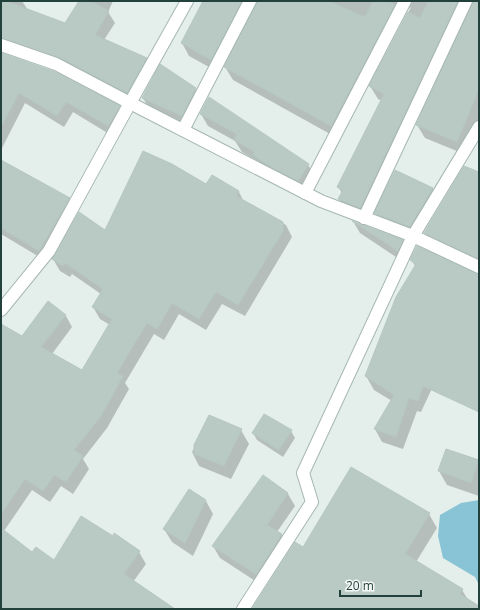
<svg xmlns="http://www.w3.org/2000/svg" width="480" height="610" font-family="'Open Sans',sans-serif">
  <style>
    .water { fill: #89c4d6 }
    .shadow { fill: #0003 }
    .building { fill: #b9c9c4; stroke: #b6c8c2 }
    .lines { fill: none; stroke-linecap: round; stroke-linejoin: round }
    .minor-casing { stroke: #a6b7b2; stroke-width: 14 }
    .minor { stroke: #fff; stroke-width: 12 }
  </style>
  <rect width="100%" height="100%" fill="#e4eeea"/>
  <polygon class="water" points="479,500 479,585 475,577 443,558 438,536 440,515 461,503"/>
  <g class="shadow">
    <polygon points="1,1 22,1 28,10 66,25 80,1 113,1 108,12 115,23 104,40 146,58 152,69 133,103 66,68 3,50 1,52"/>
    <polygon points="205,1 479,1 479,119 464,154 425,138 417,125 473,6 467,10 368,220 346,212 339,199 342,193 338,187 382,101 378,99 370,86 411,7 405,11 339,139 233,80 225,67 257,6 250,11 218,72 189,56 182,43"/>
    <polygon points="1,54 119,107 125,118 114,137 73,112 64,127 25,103 1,150"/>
    <polygon points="195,89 203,101 189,128 150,110 143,98"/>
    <polygon points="201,114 308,165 315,176 305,192 261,166 258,161 242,152 235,141 208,126"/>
    <polygon points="1,161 69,199 75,210 46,261 1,234"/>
    <polygon points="395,171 433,189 440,202 418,240 383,227 376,213"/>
    <polygon points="479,173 479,256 475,266 433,246 425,233"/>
    <polygon points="212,176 239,192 244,202 286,225 292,237 245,316 222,304 206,330 179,314 164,340 154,334 125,383 129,389 107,428 83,459 89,469 73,494 61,486 50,502 32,490 4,531 32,554 54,561 139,552 146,564 133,582 163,609 1,609 1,326 22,338 48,303 66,316 72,327 52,354 82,372 110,325 100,319 93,307 101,294 72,274 70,277 60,271 53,259 106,232 207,185"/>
    <polygon points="354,223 402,241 409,253 405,263 360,233"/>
    <polygon points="411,260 479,275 479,383 442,367 421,412 417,411 403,449 382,442 375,429 392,401 374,390 366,376 416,267"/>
    <polygon points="210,416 241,430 249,444 231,479 199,466 192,452"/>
    <polygon points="291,431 295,438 283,457 257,440 253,433"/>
    <polygon points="478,461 479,496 447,485 439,471"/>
    <polygon points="263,477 288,494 295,506 277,532 282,535 288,547 263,586 220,558 213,546"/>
    <polygon points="206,501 213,514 193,556 172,542 164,529"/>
    <polygon points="429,514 437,528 416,562 462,590 469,601 478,609 253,609 303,549"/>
  </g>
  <g class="building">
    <polygon points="1,1 6,1 65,23 79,1 91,1 109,11 95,35 147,58 127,93 59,57 1,38"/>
    <polygon points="203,1 242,1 211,60 181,43"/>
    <polygon points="257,1 329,1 365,17 373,1 388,1 395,5 331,126 224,67"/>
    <polygon points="428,1 458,1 360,208 338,199 343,190 337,187 384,94 369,86 408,12 420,18"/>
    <polygon points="473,1 479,1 479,89 457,142 416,125"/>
    <polygon points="1,53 53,71 120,106 108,126 66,102 57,116 19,93 1,127"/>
    <polygon points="160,64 196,88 182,116 142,98"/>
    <polygon points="209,97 309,164 298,181 273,168 253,155 255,152 234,140 239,130 237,134 200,114"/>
    <polygon points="143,151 172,164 206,184 212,175 239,191 236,196 283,222 283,231 238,305 216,292 199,319 172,303 157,329 147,323 117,373 123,376 101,416 74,450 83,456 66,482 54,475 43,491 25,479 1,514 1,324 22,336 48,301 66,315 41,347 82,370 112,319 92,307 103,289 65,263 63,266 52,259 79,212 105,230"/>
    <polygon points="1,160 70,198 39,251 1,228"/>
    <polygon points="464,166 479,172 479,259 424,233"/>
    <polygon points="395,170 433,188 410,227 374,213"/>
    <polygon points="352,221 403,240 398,251"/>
    <polygon points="417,246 479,274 479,412 423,386 418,401 409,398 396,437 374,429 394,395 365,376 396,297 416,264 410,260"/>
    <polygon points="264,414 292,430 279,450 252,433"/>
    <polygon points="209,415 242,429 224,466 194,454 194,445"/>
    <polygon points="446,449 479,460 471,483 438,471"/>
    <polygon points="351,467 430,513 405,554 463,589 460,594 479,606 479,609 252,609 295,542 303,547"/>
    <polygon points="263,475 288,493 267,525 282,534 256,574 212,546"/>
    <polygon points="189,489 206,500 185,543 163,529"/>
    <polygon points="81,516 113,536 114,533 140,551 124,574 175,609 1,609 1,528 32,552 36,547 54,560"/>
  </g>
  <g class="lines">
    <g class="minor-casing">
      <g id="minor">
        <polyline points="1,45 56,64 130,103 187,1"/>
        <polyline points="183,130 250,1"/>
        <polyline points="305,193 405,1"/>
        <polyline points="364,218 466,1"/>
        <polyline points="1,310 49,251 130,103 321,201 413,236 479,267"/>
        <polyline points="243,609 312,502 303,473 413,236 479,127"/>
      </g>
    </g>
    <use href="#minor" class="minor"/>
  </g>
  <rect width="480" height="610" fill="none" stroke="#22413b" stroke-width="4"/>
  <path d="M340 590v6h81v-6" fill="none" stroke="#22413b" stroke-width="2"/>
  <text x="346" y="590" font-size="12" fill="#22413b" stroke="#f5faf8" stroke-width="3" paint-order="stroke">20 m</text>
</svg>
